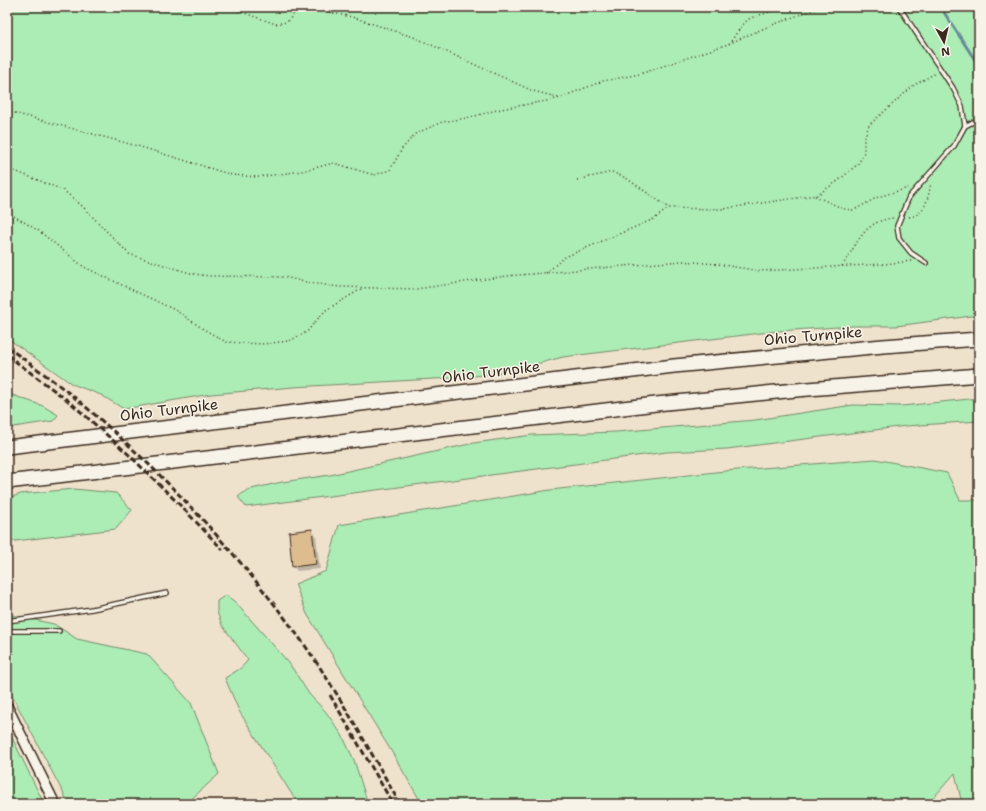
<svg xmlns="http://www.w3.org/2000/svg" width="986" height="811" font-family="'Shantell Sans',sans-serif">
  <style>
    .green { fill: #acecb5; stroke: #748b6a }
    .shadow { fill: #0003 }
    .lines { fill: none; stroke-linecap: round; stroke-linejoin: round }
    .stream { stroke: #688a97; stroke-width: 3 }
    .building { fill: #ddbc8f; stroke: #3b2a1e }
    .service-casing { stroke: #3b2a1e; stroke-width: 6 }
    .tertiary-casing { stroke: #3b2a1e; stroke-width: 12 }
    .motorway-casing { stroke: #3b2a1e; stroke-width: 16 }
    .path { stroke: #3b2a1e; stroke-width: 1.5; stroke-dasharray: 1 3; stroke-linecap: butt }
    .service { stroke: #f7f3e8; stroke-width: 3.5 }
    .tertiary { stroke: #f7f3e8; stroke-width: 9 }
    .motorway { stroke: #f7f3e8; stroke-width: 13 }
    .rail { stroke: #3b2a1e; stroke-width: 3; stroke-dasharray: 6 3; stroke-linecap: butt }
    .labels { text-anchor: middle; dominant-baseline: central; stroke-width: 3; stroke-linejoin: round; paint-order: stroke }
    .street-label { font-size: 15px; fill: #3b2a1e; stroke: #f7f3e8 }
  </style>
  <rect width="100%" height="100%" fill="#efe2cd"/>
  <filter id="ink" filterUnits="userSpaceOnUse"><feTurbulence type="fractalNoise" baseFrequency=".025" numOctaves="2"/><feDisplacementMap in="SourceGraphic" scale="8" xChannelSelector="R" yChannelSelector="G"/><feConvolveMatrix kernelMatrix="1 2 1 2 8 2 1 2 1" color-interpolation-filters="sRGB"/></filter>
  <g filter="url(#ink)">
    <g class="green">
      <polygon points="7,7 979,7 979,315 896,326 853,326 778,331 563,357 514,370 468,377 294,387 211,394 124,409 101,395 72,384 7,338"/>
      <polygon points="7,393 43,406 58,415 53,421 7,428"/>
      <polygon points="979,398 979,421 906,426 727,449 667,452 246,507 238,497 247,490 282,482 330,475 474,443 532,435 616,432 685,426 755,420 853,405 902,406"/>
      <polygon points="875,459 947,473 960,500 979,500 979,804 962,804 955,773 928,804 422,804 393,754 307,614 295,584 326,571 339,525 550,490 725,471"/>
      <polygon points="74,489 116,493 132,510 116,529 7,542 7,499 20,494"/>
      <polygon points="226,595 235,602 289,663 309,694 326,712 342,735 354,760 368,804 298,804 239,711 225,678 241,668 248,660 222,625 217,612 217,601"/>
      <polygon points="7,614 54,624 77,639 147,654 191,703 219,774 186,804 69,804 7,686"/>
      <polygon points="7,727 44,804 7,804"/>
    </g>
    <polygon class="shadow" points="311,530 316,535 320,569 297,571 293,566"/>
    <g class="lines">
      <polyline class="stream" points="942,7 945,14 979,66"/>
    </g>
    <polygon class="building" points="312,529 316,564 292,567 289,532"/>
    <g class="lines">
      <g class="service-casing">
        <g id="service">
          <polyline points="899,7 953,88 962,106 965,126 954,146 909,197 897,226 899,238 911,253 926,263"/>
          <polyline points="965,126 979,119"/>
          <polyline points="7,621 92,609 167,593"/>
          <polyline points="7,631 59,631"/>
        </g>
      </g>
      <g class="tertiary-casing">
        <polyline id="tertiary" points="7,706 55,804"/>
      </g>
      <g class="motorway-casing">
        <g id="motorway">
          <polyline points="7,447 674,366 883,346 979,339"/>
          <polyline points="7,482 656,404 796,390 979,375"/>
        </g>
      </g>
      <g class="path">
        <polyline points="227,7 276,24 287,22 294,14 303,7 352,17 416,38 533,91 560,98"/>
        <polyline points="908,9 929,7"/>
        <path d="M 729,44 C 735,36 741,25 749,19 C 758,14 770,14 779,7"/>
        <polyline points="7,111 141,147 232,175 258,177 302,171 334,163 374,175 390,170 402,149 415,134 442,122 467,118 501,109 557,99 603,81 640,74 728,44 767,27 820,7"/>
        <polyline points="7,168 63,190 81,205 129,254 193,274 210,276 284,277 310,283 340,287 416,289 507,276 682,261 717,264 760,271 884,264 912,261"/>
        <polyline points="577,180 612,172 626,178 669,208 721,209 817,195 838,181 859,163 864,152 864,140 869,125 914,85 936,73"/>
        <polyline points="815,196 844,209 854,210 878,197 908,188"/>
        <polyline points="7,212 39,231 84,267 175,310 205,330 226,342 262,344 289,341 307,332 314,323 326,310 363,288"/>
        <path d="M 909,217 C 926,215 928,197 931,183"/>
        <path d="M 842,266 C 857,245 863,221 893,218"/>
        <polyline points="546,273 565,257 654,219 669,208"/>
      </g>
      <use href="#service" class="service"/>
      <use href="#tertiary" class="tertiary"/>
      <use href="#motorway" class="motorway"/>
      <g class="rail">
        <path d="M 7,347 C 32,365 57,383 80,402 C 165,474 241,556 306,647 C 341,697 370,751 400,804"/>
        <polyline points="7,355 71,403 126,452 178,503 223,550"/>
        <polyline points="330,695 393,804"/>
      </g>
    </g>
  </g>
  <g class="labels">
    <g class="street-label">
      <text transform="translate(813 336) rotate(-5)">Ohio Turnpike</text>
      <text transform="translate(491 372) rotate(-7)">Ohio Turnpike</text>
      <text transform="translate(169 410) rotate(-7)">Ohio Turnpike</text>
    </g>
  </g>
  <rect width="986" height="811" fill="none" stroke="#f7f3e8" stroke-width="24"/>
  <rect x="12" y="12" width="962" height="787" fill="none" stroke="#3b2a1e" stroke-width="1.5" filter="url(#ink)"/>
  <g transform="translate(944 42) rotate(172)" stroke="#f7f3e8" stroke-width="3" paint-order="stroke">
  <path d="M0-3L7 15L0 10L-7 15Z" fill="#3b2a1e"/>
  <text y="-6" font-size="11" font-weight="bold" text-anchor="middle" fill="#3b2a1e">N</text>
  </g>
</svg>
